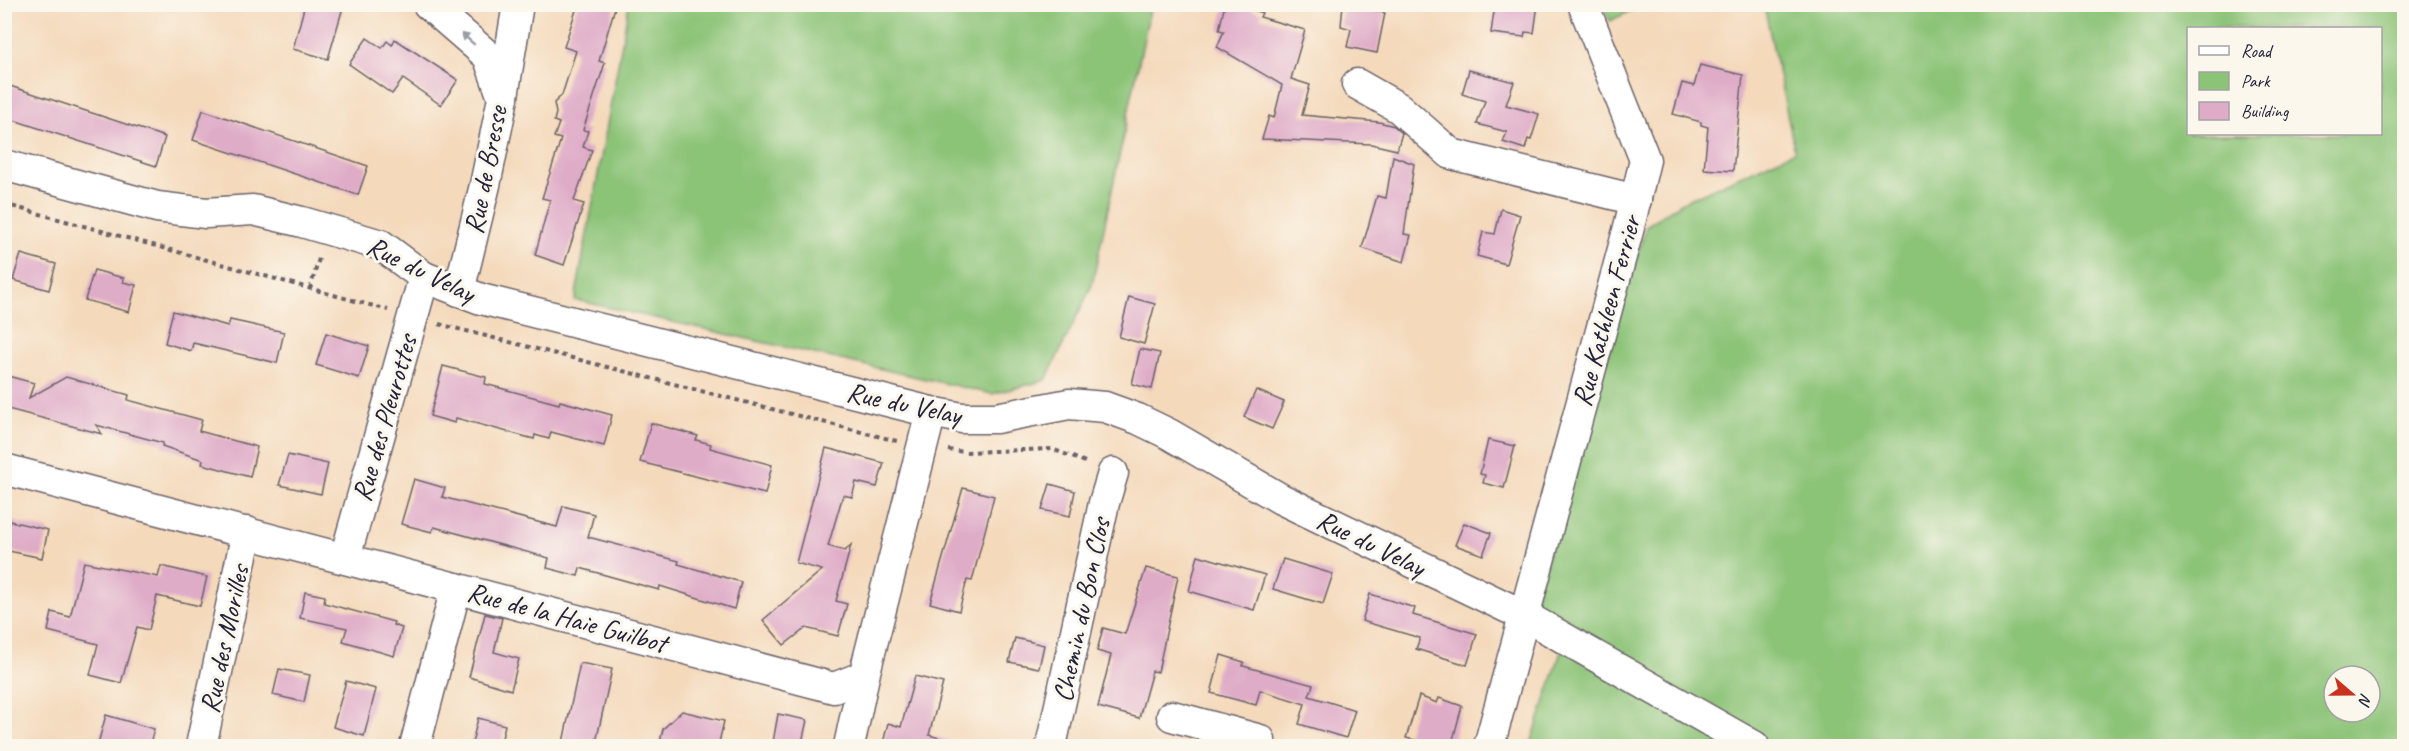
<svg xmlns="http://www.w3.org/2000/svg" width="2409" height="751" font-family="Caveat,sans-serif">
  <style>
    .green { fill: #8bc377; stroke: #567259; stroke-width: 1.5; fill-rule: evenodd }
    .building { fill: #dfacc8 }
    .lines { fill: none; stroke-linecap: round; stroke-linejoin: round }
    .minor-casing { stroke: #6c6268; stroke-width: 33 }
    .path { stroke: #6c6268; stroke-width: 4; stroke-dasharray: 4.5 4.5; stroke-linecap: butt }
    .minor { stroke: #fff; stroke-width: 30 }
    .oneway { fill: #9c9ca7 }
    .labels { text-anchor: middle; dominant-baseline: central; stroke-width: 6; stroke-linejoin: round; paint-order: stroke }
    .street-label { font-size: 28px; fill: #22223b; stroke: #fbf7ec }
  </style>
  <rect width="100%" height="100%" fill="#fbf7ec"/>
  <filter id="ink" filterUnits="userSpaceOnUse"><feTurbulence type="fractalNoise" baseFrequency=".0167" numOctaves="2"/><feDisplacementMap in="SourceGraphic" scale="12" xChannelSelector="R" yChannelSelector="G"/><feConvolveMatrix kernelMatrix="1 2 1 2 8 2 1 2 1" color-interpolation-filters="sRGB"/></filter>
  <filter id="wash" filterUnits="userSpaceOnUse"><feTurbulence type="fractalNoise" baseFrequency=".008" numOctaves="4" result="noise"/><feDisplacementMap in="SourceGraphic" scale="24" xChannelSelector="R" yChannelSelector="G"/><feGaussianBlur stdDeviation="1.35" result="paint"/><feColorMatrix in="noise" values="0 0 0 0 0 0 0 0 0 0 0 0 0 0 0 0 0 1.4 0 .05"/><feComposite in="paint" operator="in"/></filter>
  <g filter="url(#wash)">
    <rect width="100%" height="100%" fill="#f4d9bb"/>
    <g class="green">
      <polygon points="629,4 1151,5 1092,285 1046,380 992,394 575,300"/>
      <polygon points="1603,5 1643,5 1610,21"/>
      <path d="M 1764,5 L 2404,5 L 2404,746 L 1530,746 L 1571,621 L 1534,602 L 1646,226 L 1681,203 L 1795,151 ZM 2188,28 L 2380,28 L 2380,134 L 2188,134 ZM 2334,676 L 2370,676 L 2370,712 L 2334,712 Z"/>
    </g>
    <g id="blocks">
      <g class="building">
        <polygon points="305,4 344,4 328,59 293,49"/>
        <polygon points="578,4 616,4 599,61 605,63 583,130 588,131 583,147 592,150 574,201 584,204 564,265 535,255 550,200 542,198 561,139 554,137 559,123 554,121 556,113 554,103 562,95 576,51 564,47"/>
        <polygon points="1225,4 1235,4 1262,13 1260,17 1305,30 1291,79 1310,85 1302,115 1379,122 1394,126 1402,133 1397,150 1371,144 1262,139 1269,116 1274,118 1282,85 1217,47 1224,31 1219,30"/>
        <polygon points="1343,4 1379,4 1376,11 1385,13 1377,53 1347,47 1351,29 1341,26"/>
        <polygon points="1495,4 1538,4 1534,33 1525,32 1524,37 1491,33"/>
        <polygon points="367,38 382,48 387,41 392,45 395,39 458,80 441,105 403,79 392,94 349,64"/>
        <polygon points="1700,65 1743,75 1733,171 1704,169 1708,127 1701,125 1701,122 1673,114 1682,83 1694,86"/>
        <polygon points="1469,70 1514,82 1506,105 1539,114 1531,140 1528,139 1525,149 1503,142 1507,132 1477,124 1485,101 1462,94"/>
        <polygon points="4,84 165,137 156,166 4,117"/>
        <polygon points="203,110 368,166 358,195 193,140"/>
        <polygon points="1393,156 1414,164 1404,234 1411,235 1404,262 1362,248 1377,196 1386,198"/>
        <polygon points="1501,209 1520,215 1506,264 1477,256 1483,232 1495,234"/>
        <polygon points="21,254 56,264 49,290 13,280"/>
        <polygon points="94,270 124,278 123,282 136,285 129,312 85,300"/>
        <polygon points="1129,297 1155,304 1144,344 1119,337"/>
        <polygon points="173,311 228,326 230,320 284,332 277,363 193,343 191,351 165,343"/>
        <polygon points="326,333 369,346 359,378 316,365"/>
        <polygon points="1140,349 1160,353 1152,389 1132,384"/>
        <polygon points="443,366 486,377 485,384 559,404 560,401 612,415 604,446 551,432 549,439 535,435 534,439 456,418 455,423 430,416"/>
        <polygon points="4,375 34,383 29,398 66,377 129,395 128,400 202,420 199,431 257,447 250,477 202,464 203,460 162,446 163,443 96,425 102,434 4,408"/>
        <polygon points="1256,390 1284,402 1272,429 1244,417"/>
        <polygon points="651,423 698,436 696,440 711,444 710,448 772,465 765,494 640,462"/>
        <polygon points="1488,440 1515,446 1504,488 1483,483 1485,475 1480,474"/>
        <polygon points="826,448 884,463 877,487 856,482 852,497 843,495 828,546 845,551 851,545 836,601 847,604 838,636 806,628 784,645 763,620 822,570 796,563"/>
        <polygon points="288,455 328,464 321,494 279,485"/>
        <polygon points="414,479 445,488 442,497 557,527 563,506 594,514 588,537 679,561 678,564 741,582 734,609 660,586 659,590 580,568 578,576 547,568 549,558 434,527 432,532 401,524"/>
        <polygon points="1050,484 1075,491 1070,516 1042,510"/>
        <polygon points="963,488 994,496 972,581 967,580 959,611 930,603"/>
        <polygon points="10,521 48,530 42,558 4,550"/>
        <polygon points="1464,523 1491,533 1483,555 1455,545"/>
        <polygon points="1198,555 1265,575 1254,610 1189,591"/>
        <polygon points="1283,559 1333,574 1323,604 1273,589"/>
        <polygon points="84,562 158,577 161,566 207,577 200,606 157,596 149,630 137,627 121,683 90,675 98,644 48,631 52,612 70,617"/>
        <polygon points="1146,568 1178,576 1158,672 1152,671 1139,718 1098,707 1111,655 1097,651 1103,628 1125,634"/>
        <polygon points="305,592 325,596 324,603 394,622 393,625 402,628 394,656 343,641 347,628 300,618"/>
        <polygon points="1370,594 1415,608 1413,615 1477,634 1467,665 1416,649 1420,638 1362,621"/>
        <polygon points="485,614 502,618 494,652 519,659 511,690 469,677"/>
        <polygon points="1015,638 1044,645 1039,668 1009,662"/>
        <polygon points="1221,655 1244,662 1243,666 1313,685 1309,696 1355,710 1346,738 1299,724 1305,704 1260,690 1256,705 1211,693"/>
        <polygon points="580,663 612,669 595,747 562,747"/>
        <polygon points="279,669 310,675 304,702 273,695"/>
        <polygon points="915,676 943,683 929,735 950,741 949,747 882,747 888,723 901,727"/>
        <polygon points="346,681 376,689 364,736 333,727"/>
        <polygon points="1419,696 1437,703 1439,698 1462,706 1451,747 1413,747 1415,740 1406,738"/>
        <polygon points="682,711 724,721 718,747 659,747 663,729"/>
        <polygon points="778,714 807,720 801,747 776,747 777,742 773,742"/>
        <polygon points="106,715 154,729 149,747 97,747"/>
        <polygon points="478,718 505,725 500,747 471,747"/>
      </g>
    </g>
  </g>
  <g filter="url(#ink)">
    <use href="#blocks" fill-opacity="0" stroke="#6c6268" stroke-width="1.5"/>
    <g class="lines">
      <g class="minor-casing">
        <g id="minor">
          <polyline points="428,4 488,56 503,98 485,185 459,291"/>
          <polyline points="1357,84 1399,108 1451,154 1636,200"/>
          <polyline points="503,96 518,4"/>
          <polyline points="4,165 157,207 206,213 253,210 302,222 381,245 424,277 481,299 931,412 962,418 996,418 1069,404 1105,407 1138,419 1169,434 1281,499 1525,616 1754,746"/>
          <polyline points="4,469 834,688 864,676 931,412"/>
          <polyline points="345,558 424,277"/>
          <polyline points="1172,716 1260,740 1258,746"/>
          <polyline points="201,746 247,532"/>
          <polyline points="415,746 456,588"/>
          <polyline points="849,746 864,676"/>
          <polyline points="1051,746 1104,503 1113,473"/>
          <polyline points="1489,746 1629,227 1645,160 1583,4"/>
        </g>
      </g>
      <g class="path">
        <polyline points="4,204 388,310"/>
        <polyline points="310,289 320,255"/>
        <polyline points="439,324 897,441"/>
        <polyline points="948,450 966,452 1052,449 1088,463"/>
      </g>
      <use href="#minor" class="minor"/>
    </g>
    <defs><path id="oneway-solid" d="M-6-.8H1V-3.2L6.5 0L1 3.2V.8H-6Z" transform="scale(1.5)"/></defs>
    <use class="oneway" href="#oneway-solid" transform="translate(468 39) rotate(-139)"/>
  </g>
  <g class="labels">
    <g class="street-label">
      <text transform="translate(485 170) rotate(-79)">Rue de Bresse</text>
      <text transform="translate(421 269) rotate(26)">Rue du Velay</text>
      <text transform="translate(1606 311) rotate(-75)">Rue Kathleen Ferrier</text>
      <text transform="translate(904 403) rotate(12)">Rue du Velay</text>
      <text transform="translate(384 418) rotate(-74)">Rue des Pleurottes</text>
      <text transform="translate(1371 543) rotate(26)">Rue du Velay</text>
      <text transform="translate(1081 610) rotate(-78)">Chemin du Bon Clos</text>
      <text transform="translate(567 617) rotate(15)">Rue de la Haie Guilbot</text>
      <text transform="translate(224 639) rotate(-78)">Rue des Morilles</text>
    </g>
  </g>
  <rect width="2409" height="751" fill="none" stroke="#fbf7ec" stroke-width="24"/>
  <rect x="2187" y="27" width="195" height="108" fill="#fbf7ec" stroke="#a4a2a5" stroke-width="1.5"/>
  <rect x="2199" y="46" width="30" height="9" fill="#ffffff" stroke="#a4a2a5" stroke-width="1.5"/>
  <text x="2241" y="57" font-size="18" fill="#22223b">Road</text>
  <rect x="2199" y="72" width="30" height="18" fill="#8bc377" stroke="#a4a2a5" stroke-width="1.5"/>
  <text x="2241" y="87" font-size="18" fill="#22223b">Park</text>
  <rect x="2199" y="102" width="30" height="18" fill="#dfacc8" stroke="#a4a2a5" stroke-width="1.5"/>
  <text x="2241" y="117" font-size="18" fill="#22223b">Building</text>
  <g transform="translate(2352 694) rotate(110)"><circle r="28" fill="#fbf7ec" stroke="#a4a2a5" stroke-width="1.5"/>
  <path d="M0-4.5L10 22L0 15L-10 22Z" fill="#c8321e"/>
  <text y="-9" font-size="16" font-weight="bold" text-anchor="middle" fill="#22223b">N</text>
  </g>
</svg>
